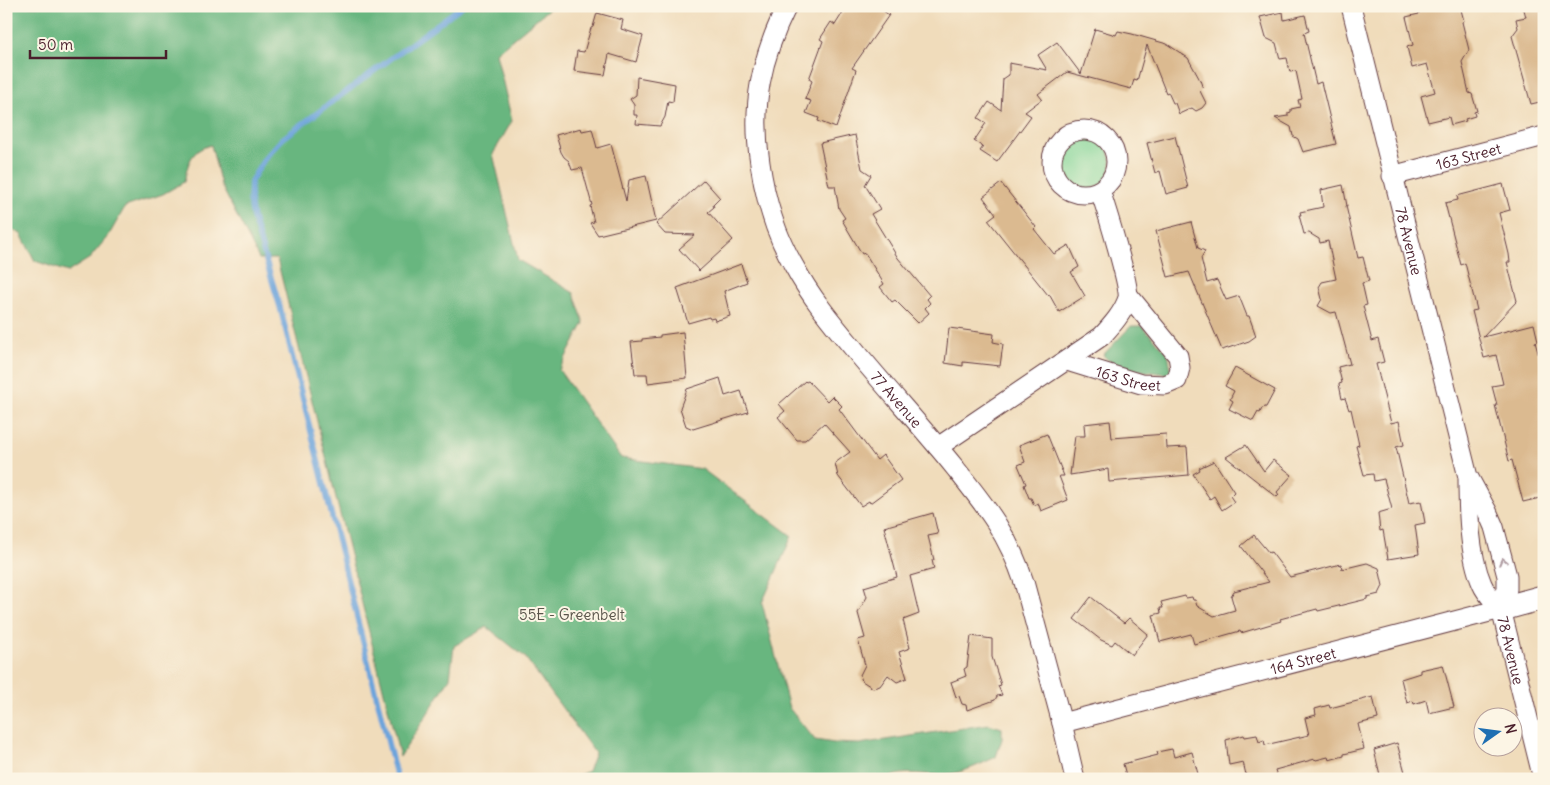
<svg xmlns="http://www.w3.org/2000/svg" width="1550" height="785" font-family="Delius,sans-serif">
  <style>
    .green { fill: #81d496; stroke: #667a60 }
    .forest { fill: #68b67f; stroke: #596a55 }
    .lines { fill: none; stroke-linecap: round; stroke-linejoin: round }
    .stream { stroke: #6da4db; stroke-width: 5.5 }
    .building { fill: #dbba90 }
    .minor-casing { stroke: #633b41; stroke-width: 21 }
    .tertiary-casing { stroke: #633b41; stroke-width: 26 }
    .minor { stroke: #fff; stroke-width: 19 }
    .tertiary { stroke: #fff; stroke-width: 24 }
    .oneway { stroke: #ae9aa0 }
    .labels { text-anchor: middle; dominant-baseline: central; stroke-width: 4; stroke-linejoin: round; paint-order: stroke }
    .street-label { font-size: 15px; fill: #4a1f2b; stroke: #fcf5e5 }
    .park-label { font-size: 15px; fill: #5a554b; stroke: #fcf5e5 }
  </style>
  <rect width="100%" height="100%" fill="#fcf5e5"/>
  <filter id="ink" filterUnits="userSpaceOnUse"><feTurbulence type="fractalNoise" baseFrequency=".02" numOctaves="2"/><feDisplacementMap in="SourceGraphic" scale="10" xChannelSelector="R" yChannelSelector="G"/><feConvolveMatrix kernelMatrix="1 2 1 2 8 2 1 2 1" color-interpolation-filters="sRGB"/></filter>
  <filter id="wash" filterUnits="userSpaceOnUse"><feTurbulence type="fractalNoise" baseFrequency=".0096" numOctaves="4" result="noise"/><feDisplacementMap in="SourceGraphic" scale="20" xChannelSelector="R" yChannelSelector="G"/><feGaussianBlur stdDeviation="1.12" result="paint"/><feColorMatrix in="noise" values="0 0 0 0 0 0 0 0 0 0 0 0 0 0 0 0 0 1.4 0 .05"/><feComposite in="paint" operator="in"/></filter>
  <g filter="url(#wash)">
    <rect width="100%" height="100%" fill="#f0dcbb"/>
    <circle class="green" cx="1084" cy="163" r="27"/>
    <g class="forest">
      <path d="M 6,6 L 552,6 L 496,53 L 512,121 L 493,154 L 518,260 L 574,293 L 584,323 L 559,370 L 621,458 L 702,469 L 792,536 L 762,603 L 789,708 L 815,740 L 834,743 L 859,744 L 989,724 L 1002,728 L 1002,739 L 996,757 C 981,764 965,772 948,774 C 927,777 906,768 886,779 L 571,779 L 588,771 L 595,753 L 525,657 L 487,627 L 454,646 L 450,678 L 400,757 L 277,259 L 259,259 L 221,185 L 211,145 C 190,150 188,164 184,182 L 163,194 L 125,207 L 109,235 L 90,258 L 68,272 L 35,261 L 21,234 L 13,230 L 6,232 Z"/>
      <path d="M 1131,326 L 1142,326 L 1168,353 L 1171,369 L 1168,374 C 1151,372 1113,369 1103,355 Z"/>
    </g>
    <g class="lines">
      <polyline class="stream" points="397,779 280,307 253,218 250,200 251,181 265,158 282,139 462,6"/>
    </g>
    <g id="blocks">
      <g class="building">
        <polygon points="847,6 876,6 889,15 852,68 856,70 836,128 818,121 819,118 806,113 811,101 805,99 812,81 809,79 823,41 820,39 831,22 835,25"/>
        <polygon points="1417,6 1460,6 1464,21 1462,22 1469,50 1462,62 1469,93 1472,94 1477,111 1474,112 1475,116 1465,119 1466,121 1451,125 1449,117 1428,122 1421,96 1435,92 1427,64 1412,68 1407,47 1413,45 1406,17 1419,14"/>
        <polygon points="1523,6 1544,6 1544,101 1531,104 1512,36 1518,28 1516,19 1526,17"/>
        <polygon points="1283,12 1284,20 1305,15 1309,31 1304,33 1316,84 1321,82 1336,144 1303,152 1298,139 1293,136 1291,127 1275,118 1288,116 1288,113 1291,112 1291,109 1300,107 1298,100 1302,99 1296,71 1290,72 1287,58 1280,59 1276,43 1266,38 1260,17"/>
        <polygon points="597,13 623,20 621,29 643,36 636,62 609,54 605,75 574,71 577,51 584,52 591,28 593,27"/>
        <polygon points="1095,29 1116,35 1118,31 1132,34 1167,44 1188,58 1200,80 1203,89 1200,91 1206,103 1202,108 1196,111 1192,108 1179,114 1175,103 1173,103 1168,92 1166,93 1147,45 1137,81 1134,80 1131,89 1067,72 1038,94 1042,99 1025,112 1031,116 997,162 980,151 983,147 974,141 986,123 978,118 989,102 1001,110 1003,79 1009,75 1009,63 1047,70 1038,55 1057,42 1081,74"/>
        <polygon points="637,77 675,84 673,102 668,101 665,117 660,126 636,124 637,115 634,115 634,105 630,99 636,95"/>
        <polygon points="581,128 582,131 592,129 597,148 611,144 626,201 629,180 646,176 656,221 598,235 590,223 594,222 590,206 592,205 582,168 572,170 569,161 564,157 561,152 556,135"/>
        <polygon points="855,135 862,169 871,175 865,185 880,209 871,214 898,258 930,296 927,299 930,303 925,308 929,313 918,323 895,300 892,302 880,287 884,284 865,253 862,254 842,220 845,218 839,209 835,186 829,186 820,143"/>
        <polygon points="1175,136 1188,188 1166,194 1160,171 1155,173 1147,143"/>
        <polygon points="704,180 720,198 713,205 714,207 708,212 733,240 699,271 679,249 695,235 665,234 656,224"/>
        <polygon points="1001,183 1036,227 1034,229 1054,254 1069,245 1079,267 1071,272 1085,296 1059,312 1049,294 1048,295 988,220 996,214 983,197"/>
        <polygon points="1503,184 1510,210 1499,213 1509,254 1510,262 1507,262 1517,301 1483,337 1534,324 1538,341 1535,342 1544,374 1544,412 1540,416 1544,429 1544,497 1523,502 1512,460 1509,461 1495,405 1497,405 1492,386 1503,384 1496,355 1484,358 1472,311 1477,310 1465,263 1461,265 1445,203 1458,200 1457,196"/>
        <polygon points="1343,185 1347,206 1346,206 1358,258 1363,257 1369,281 1362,283 1367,305 1363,306 1372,341 1378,339 1384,362 1376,364 1391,423 1399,421 1404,445 1396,447 1409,503 1421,501 1425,523 1415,525 1419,554 1388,559 1383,530 1380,531 1378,513 1392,509 1384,479 1374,481 1373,474 1364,475 1356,446 1359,445 1351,409 1349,410 1345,398 1342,399 1339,384 1342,383 1338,367 1350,364 1336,312 1331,313 1318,306 1322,299 1319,287 1322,282 1336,279 1328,241 1320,243 1319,239 1309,233 1304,234 1299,215 1301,215 1300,212 1323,207 1321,190"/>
        <polygon points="1191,222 1198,248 1205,251 1201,258 1207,283 1217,280 1226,300 1239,296 1247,316 1249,316 1256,336 1249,341 1222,350 1189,272 1168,277 1156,231"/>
        <polygon points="741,264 747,282 724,291 730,316 715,321 714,318 710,319 709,317 688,323 677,288"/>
        <polygon points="949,328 994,334 993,342 1003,344 1000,366 963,362 963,366 945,363"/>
        <polygon points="683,332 687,378 648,383 647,374 635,374 631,342 642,341 642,339 660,337 660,335"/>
        <polygon points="1235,368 1275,390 1266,407 1262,408 1260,413 1258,412 1253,421 1229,409 1233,401 1230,399 1234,391 1225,386"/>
        <polygon points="720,378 725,396 741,391 748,412 693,429 686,426 680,408 687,389"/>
        <polygon points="805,381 806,382 808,381 827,401 832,396 842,406 839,409 877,460 883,455 901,480 870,503 869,501 861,506 838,476 835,463 850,452 824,423 805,440 797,440 778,417 785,411 779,404"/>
        <polygon points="1110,421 1112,438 1166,434 1167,448 1187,447 1189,475 1109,482 1108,469 1070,475 1075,436 1085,436 1084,424"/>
        <polygon points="1047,434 1064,476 1059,476 1068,500 1041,511 1038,503 1034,505 1031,498 1029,498 1024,485 1026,484 1018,465 1025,462 1019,445"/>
        <polygon points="1246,445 1264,471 1273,460 1292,475 1277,492 1279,495 1277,497 1226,457"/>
        <polygon points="1214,461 1234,492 1230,496 1234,502 1222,510 1214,496 1210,499 1193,474 1200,470 1199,468"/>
        <polygon points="933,513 938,534 928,536 934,560 932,560 934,569 910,576 919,614 903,620 910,648 899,652 907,678 897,682 888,675 880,686 873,688 862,681 860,675 865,665 858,640 865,638 858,613 867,597 864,587 897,577 884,527"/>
        <polygon points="1254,535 1269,553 1271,552 1290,577 1341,564 1342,569 1367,563 1379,568 1383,586 1379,594 1367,597 1367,599 1318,611 1317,609 1280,619 1281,621 1241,633 1240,631 1194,644 1191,634 1160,642 1153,615 1161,613 1160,608 1163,608 1161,602 1185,596 1186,598 1192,597 1193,600 1195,600 1197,606 1214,616 1235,610 1231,596 1234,591 1269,582 1241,546"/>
        <polygon points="1091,597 1124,623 1129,618 1148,634 1132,655 1115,641 1112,645 1101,640 1074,619"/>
        <polygon points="971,636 992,639 992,657 1001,685 998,686 1002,695 997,696 995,700 967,710 966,705 962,704 959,696 956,697 951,682 966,676 964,669 967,667"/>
        <polygon points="1443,665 1454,707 1429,713 1426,700 1414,704 1413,701 1407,703 1401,679 1420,673 1420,670"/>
        <polygon points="1373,697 1378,719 1358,724 1364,749 1344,754 1344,756 1329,760 1328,757 1316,760 1315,759 1275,770 1278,779 1247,779 1243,762 1229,765 1226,740 1244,735 1245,737 1257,735 1259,742 1264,740 1265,745 1309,735 1305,718 1316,715 1315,709 1329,705 1330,708"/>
        <polygon points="1397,743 1406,776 1394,779 1381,779 1374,750"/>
        <polygon points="1172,749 1174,757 1192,752 1198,774 1179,779 1127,779 1123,764 1158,755 1157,752"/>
      </g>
    </g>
  </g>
  <g filter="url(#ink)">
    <use href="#blocks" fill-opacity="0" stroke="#633b41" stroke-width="1"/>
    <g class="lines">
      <g class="minor-casing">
        <g id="minor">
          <path id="s1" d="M 787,6 C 761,58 751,105 760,163 C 765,199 776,235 794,266 C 810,296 832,323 854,349 C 887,389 923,428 956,469 C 987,508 1008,534 1024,582 L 1062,723 L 1075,779"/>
          <path id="s2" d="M 1351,6 L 1468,477 C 1468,509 1469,554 1482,584 C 1486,594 1494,601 1501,609 L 1543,779"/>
          <circle cx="1084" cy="162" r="32"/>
          <path id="s3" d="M 1392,176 L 1544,136"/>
          <path id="s4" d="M 1067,361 L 1141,384 L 1165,385 L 1177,380 L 1180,368 L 1178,356 L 1129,296"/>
          <path d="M 938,447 L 1102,336 C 1112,325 1123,313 1128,298 C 1131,289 1105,205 1100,191"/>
          <polyline points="1469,478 1487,511 1494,527 1507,576 1507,589 1501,609"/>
          <path id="s5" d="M 1062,723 L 1501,609"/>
        </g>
      </g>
      <g class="tertiary-casing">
        <polyline id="tertiary" points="1501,609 1544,597"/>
      </g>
      <use href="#minor" class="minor"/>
      <use href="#tertiary" class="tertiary"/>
    </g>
    <defs><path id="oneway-chevron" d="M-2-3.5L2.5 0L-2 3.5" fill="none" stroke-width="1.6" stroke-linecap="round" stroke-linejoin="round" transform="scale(1.25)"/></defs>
    <use class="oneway" href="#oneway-chevron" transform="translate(1503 561) rotate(-104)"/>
  </g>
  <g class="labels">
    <g class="street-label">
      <text stroke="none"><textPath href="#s3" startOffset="79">163 Street</textPath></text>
      <text stroke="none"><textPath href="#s2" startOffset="242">78 Avenue</textPath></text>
      <text stroke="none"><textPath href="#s4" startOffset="64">163 Street</textPath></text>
      <text stroke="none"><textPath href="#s1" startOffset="440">77 Avenue</textPath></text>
      <text stroke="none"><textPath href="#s2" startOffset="668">78 Avenue</textPath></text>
      <text stroke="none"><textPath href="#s5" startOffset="249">164 Street</textPath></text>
    </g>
    <g class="park-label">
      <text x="572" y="614">55E - Greenbelt</text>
    </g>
  </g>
  <rect width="1550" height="785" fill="none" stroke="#fcf5e5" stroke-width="25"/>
  <g transform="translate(1498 732) rotate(76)"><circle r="24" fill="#fcf5e5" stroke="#b59f9b"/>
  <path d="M0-4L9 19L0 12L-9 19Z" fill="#1f6fb2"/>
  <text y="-8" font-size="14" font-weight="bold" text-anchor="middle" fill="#4a1f2b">N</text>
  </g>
  <path d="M30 50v8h136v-8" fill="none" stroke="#4a1f2b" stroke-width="2.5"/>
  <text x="38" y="50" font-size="15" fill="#4a1f2b" stroke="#fcf5e5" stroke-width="4" paint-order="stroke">50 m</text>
</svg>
